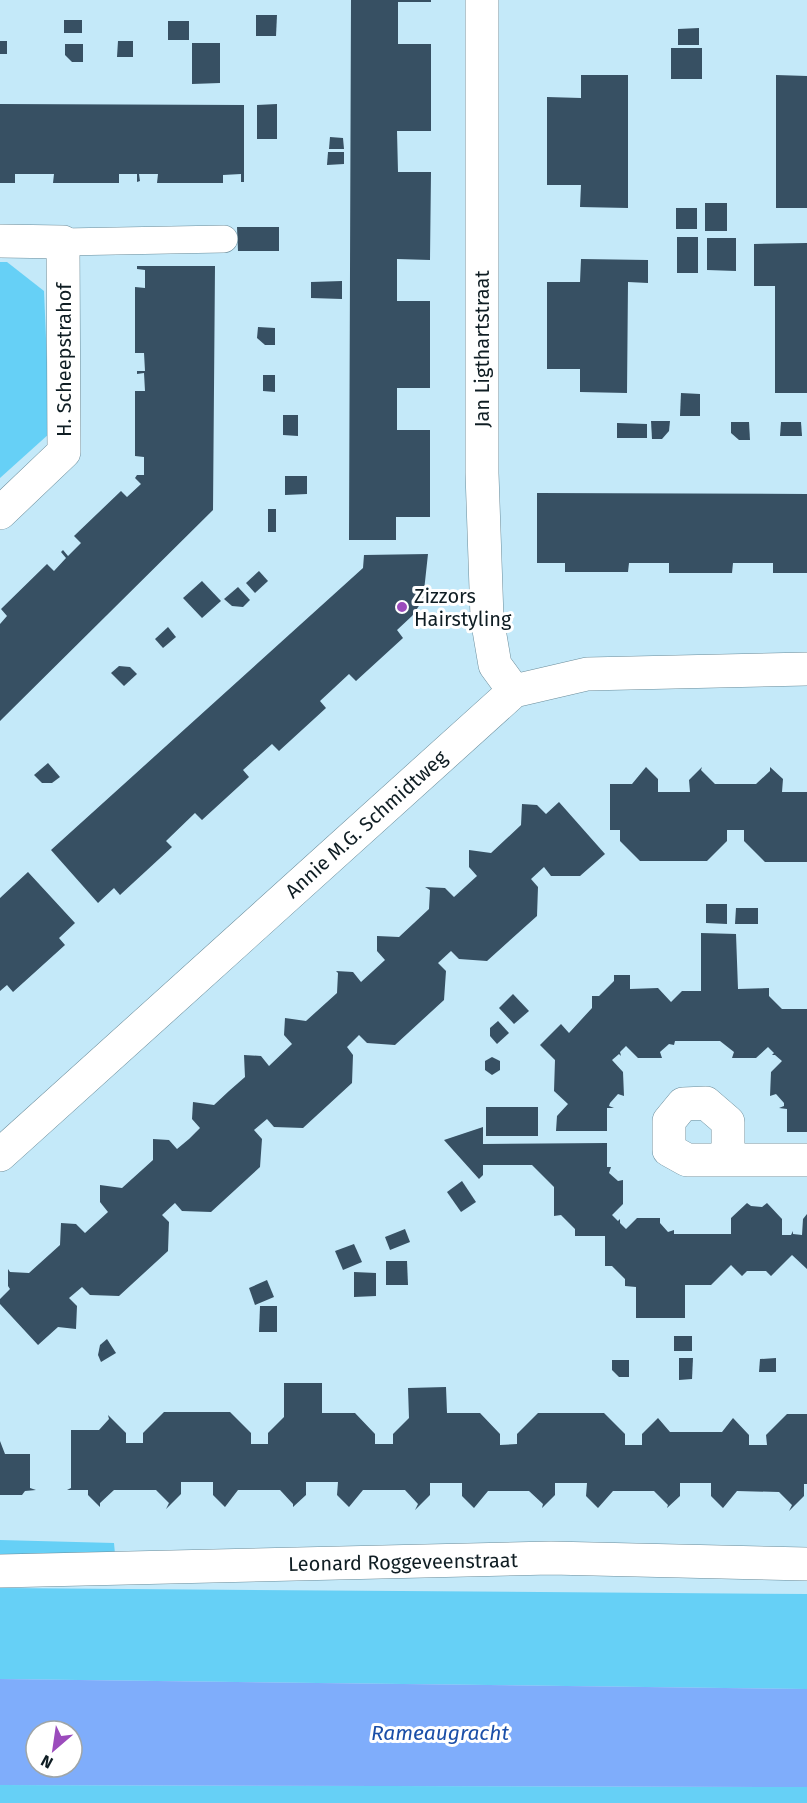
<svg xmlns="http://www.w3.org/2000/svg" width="807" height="1803" font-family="'Fira Sans',sans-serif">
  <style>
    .green { fill: #66d0f6 }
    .water { fill: #7fadfb; fill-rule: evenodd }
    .building { fill: #375063 }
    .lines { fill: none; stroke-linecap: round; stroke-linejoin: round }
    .service-casing { stroke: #6a8c9a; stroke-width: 28 }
    .minor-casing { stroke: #6a8c9a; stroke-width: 34 }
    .service { stroke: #fff; stroke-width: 27 }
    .minor { stroke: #fff; stroke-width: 33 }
    .poi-dot { fill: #9b4bbc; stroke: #fff; stroke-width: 2 }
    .labels { text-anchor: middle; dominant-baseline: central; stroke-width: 6; stroke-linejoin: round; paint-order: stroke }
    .street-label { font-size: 20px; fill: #0f1d23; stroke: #fff }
    .poi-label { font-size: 20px; fill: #0f1d23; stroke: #fff; text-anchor: start }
    .water-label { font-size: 21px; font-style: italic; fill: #1b4fa8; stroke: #fff }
  </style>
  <rect width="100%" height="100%" fill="#c4e9f9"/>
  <g class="green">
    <polygon points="0,262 7,262 44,291 50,433 0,478"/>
    <polygon points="0,1540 114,1543 115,1554 0,1556"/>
    <polygon points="0,1588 807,1594 807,1689 0,1679"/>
    <polygon points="0,1785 807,1787 807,1803 0,1803"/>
  </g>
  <path class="water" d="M 0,1679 L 807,1689 L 807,1787 L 0,1785 ZM 36,1731 L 72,1731 L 72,1767 L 36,1767 Z"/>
  <g class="building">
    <polygon points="351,0 431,0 431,2 398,2 398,44 431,44 431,131 397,131 398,172 431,172 430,260 397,259 397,301 430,301 430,388 397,388 397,430 430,430 430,517 396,517 396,540 349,540"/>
    <polygon points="256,15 277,15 276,36 256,36"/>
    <rect x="64" y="20" width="18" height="13"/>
    <rect x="168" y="21" width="21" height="19"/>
    <polygon points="699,28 699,45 678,45 678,29"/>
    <rect x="0" y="41" width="7" height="13"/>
    <polygon points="118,41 133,41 133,57 117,57"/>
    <polygon points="192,43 220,43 220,83 192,84"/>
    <polygon points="65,44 83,44 83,62 72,62 65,55"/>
    <rect x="671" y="48" width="31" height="31"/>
    <polygon points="581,75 628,75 628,208 580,207 581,185 547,185 547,97 581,98"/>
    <polygon points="776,75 807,76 807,208 776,208"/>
    <polygon points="0,104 244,105 244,182 241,182 241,174 223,175 223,183 157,183 158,174 139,174 140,181 137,182 137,174 119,174 119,183 53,183 54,174 15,174 15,183 0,183"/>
    <polygon points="277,104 277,139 257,139 257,105"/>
    <polygon points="330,137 343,138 344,149 329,149"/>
    <polygon points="328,152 344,152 344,164 327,165"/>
    <rect x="705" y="203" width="22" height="28"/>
    <rect x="676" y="208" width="21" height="21"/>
    <polygon points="237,227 279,227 279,251 238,251"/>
    <rect x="677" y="237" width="21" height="36"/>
    <polygon points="707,238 736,238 736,271 707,270"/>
    <polygon points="807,243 807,393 775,393 775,286 754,286 754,244"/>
    <polygon points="581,259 648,260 648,283 628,282 627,393 580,392 580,369 547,369 547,282 580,282"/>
    <polygon points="137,266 215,266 213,510 0,721 0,624 7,616 1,609 47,564 54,571 66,558 61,552 63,550 68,556 81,543 74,536 121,491 127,497 141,484 135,478 137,475 144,475 144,457 135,456 135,391 145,391 144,373 137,374 137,371 145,371 144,353 135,353 135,287 145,288 145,270 137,269"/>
    <polygon points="342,281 342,299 311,298 311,282"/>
    <polygon points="258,327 275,328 275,345 265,345 257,338"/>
    <polygon points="263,375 275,375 275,392 263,391"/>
    <polygon points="681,393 700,394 700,416 680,416"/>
    <polygon points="283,415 298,415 298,436 283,435"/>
    <polygon points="651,421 670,421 669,431 662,439 652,439"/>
    <polygon points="731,422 749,422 750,440 739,440 731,433"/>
    <polygon points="781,422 801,422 802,436 780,436"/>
    <polygon points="617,423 647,424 647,438 617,438"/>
    <polygon points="285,476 307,476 307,494 285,495"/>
    <polygon points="537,493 807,494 807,573 773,573 773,563 733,563 732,573 669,573 669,563 629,563 628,572 565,572 565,563 537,563"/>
    <rect x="268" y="509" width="8" height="23"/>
    <polygon points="428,554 423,600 412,616 397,630 403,638 356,681 349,674 334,688 320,701 326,708 279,751 272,744 243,770 249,777 202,820 195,813 166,841 172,847 120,895 114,888 98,903 51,850 363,568 364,555"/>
    <polygon points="259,571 268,581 255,593 246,583"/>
    <polygon points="202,581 221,601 202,618 183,598"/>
    <polygon points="238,587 250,600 243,607 232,606 224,599"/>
    <polygon points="168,627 176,637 163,648 155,639"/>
    <polygon points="119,666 130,667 137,674 124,686 111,673"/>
    <polygon points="48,763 60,777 52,783 42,783 34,775"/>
    <polygon points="646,767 658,779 658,792 690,792 689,780 702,767 701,770 715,784 756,784 770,771 770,767 783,779 782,792 807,792 807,862 765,862 744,841 744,830 727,830 727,841 707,861 640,861 620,841 620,830 610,830 610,784 632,784"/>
    <polygon points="559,802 605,854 580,876 551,876 544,867 531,879 538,887 537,916 487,961 459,959 451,951 438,963 446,971 444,1000 395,1045 367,1043 359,1035 347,1047 353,1055 352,1083 303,1128 274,1127 267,1119 254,1130 262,1139 260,1167 211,1212 182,1211 175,1203 162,1215 169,1222 168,1251 119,1296 90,1295 82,1287 69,1298 77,1306 76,1329 58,1327 38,1345 0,1304 0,1299 10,1289 8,1286 8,1269 10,1272 29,1273 60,1245 61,1223 76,1224 85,1233 96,1223 108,1212 100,1202 100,1185 122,1188 153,1160 153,1139 169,1140 177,1149 189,1139 200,1128 192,1119 193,1102 214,1105 229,1091 245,1077 244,1055 261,1056 269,1066 292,1044 284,1035 285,1018 306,1021 337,993 338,973 336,971 353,972 361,982 385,960 377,951 377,936 399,937 429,909 430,890 425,887 445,888 454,897 477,876 469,867 469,850 491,853 521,825 522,804 537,805 546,814"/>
    <polygon points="28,872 75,923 59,938 65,945 13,992 7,985 0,991 0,898"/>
    <polygon points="706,904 727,904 727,924 706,923"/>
    <polygon points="736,908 758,908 758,924 735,924"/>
    <polygon points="701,933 736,934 738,989 769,988 769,996 782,1009 807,1009 807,1132 787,1132 787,1109 779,1108 784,1106 784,1103 776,1094 770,1096 771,1072 782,1061 775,1055 772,1055 774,1053 768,1047 756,1058 732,1058 734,1052 720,1041 675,1041 674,1045 669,1044 660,1052 662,1058 638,1058 626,1046 620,1052 621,1056 619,1054 612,1060 623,1072 624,1096 618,1094 610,1103 609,1106 614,1108 607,1108 607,1131 556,1131 557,1116 568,1104 554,1091 555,1060 540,1045 561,1024 569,1033 592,1008 592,996 599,996 614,981 614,975 630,975 630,989 658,988 671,1002 682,991 701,991"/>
    <polygon points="513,994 529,1011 514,1024 499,1008"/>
    <polygon points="498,1021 509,1033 497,1044 490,1036 490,1028"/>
    <polygon points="492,1057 500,1061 500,1070 492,1075 485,1070 485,1061"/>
    <rect x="486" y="1107" width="52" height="29"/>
    <polygon points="483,1127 483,1144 607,1143 607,1167 611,1167 609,1173 618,1181 623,1180 623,1204 612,1215 618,1221 620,1219 620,1223 626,1229 637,1218 660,1218 660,1223 668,1232 674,1230 674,1234 731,1234 731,1218 747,1203 751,1206 762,1207 767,1203 782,1219 782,1235 791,1235 793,1231 793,1234 802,1235 803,1219 807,1214 807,1269 792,1255 771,1276 766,1271 747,1271 742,1276 731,1265 711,1285 685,1285 685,1318 636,1318 636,1287 625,1286 625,1279 612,1266 605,1266 605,1236 575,1236 575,1229 561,1215 554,1216 554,1187 532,1165 483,1165 483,1175 479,1179 444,1140"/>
    <polygon points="462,1181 476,1202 461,1212 447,1192"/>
    <polygon points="405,1229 410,1242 390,1250 385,1237"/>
    <polygon points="354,1244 362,1262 343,1270 335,1251"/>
    <polygon points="386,1261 407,1261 408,1285 386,1285"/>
    <polygon points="354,1272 376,1273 376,1296 354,1297"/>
    <polygon points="267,1280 274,1297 255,1305 249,1288"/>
    <polygon points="260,1306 277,1306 277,1332 259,1332"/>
    <rect x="674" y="1336" width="18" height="15"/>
    <polygon points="107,1339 116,1353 101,1362 98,1355 100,1345"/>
    <polygon points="679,1358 693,1358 692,1379 679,1380"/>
    <polygon points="776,1358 776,1372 759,1372 760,1359"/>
    <polygon points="612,1360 629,1360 629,1377 619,1377 612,1370"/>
    <polygon points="284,1383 322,1383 322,1413 355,1413 375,1434 375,1444 393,1444 393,1434 409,1418 408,1388 446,1387 447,1413 480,1413 500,1434 500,1445 517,1444 517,1434 538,1413 604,1413 625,1434 625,1445 642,1445 642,1434 658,1418 670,1432 722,1432 733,1418 749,1435 749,1445 767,1445 766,1435 787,1414 807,1414 807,1484 804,1484 804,1496 789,1511 792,1505 779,1492 737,1491 723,1508 711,1496 711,1483 680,1483 680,1496 667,1508 668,1505 654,1491 613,1491 598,1508 586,1496 587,1483 555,1483 555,1495 542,1508 543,1504 529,1491 488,1491 474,1508 462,1496 462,1483 430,1483 430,1495 415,1510 418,1504 405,1490 363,1490 349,1507 337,1495 338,1482 306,1482 306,1495 293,1507 293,1504 280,1490 238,1490 225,1507 213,1495 213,1482 181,1482 181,1494 166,1509 169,1503 156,1490 114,1490 100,1503 100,1507 88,1495 88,1490 67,1490 71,1488 71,1430 99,1430 109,1419 108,1415 126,1433 126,1443 143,1443 143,1433 164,1412 230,1412 251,1433 251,1444 268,1444 268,1433 284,1417"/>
    <polygon points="0,1441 5,1454 30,1454 30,1488 36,1490 25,1491 22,1495 0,1495"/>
  </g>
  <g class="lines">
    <g class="service-casing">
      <polyline id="service" points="63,242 224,239"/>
    </g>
    <g class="minor-casing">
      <g id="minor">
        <polyline points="482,0 482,473 487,618 495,665 514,691"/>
        <polyline points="0,241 63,242 64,452 0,513"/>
        <polyline points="0,1155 514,691 587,674 807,669"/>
        <polyline points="728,1160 728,1122 706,1103 683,1104 669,1121 669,1150 687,1160 807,1160"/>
        <polyline points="0,1571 551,1558 807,1564"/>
      </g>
    </g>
    <use href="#service" class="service"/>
    <use href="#minor" class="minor"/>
  </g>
  <circle class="poi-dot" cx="402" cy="607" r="6"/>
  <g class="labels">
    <g class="street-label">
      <text transform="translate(482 349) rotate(-90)">Jan Ligthartstraat</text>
      <text transform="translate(64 360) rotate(-90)">H. Scheepstrahof</text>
      <text transform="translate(366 824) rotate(-42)">Annie M.G. Schmidtweg</text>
      <text transform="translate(403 1562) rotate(-1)">Leonard Roggeveenstraat</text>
    </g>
    <g class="poi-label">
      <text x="414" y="596">Zizzors<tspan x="414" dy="23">Hairstyling</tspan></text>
    </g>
    <g class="water-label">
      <text x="440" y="1733">Rameaugracht</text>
    </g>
  </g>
  <g transform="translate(54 1749) rotate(209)"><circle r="28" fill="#ffffff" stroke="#9fa5a7" stroke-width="1.5"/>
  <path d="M0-4.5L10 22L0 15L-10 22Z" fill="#9b4bbc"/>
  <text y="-9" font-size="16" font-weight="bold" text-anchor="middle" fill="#0f1d23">N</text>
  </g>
</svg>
